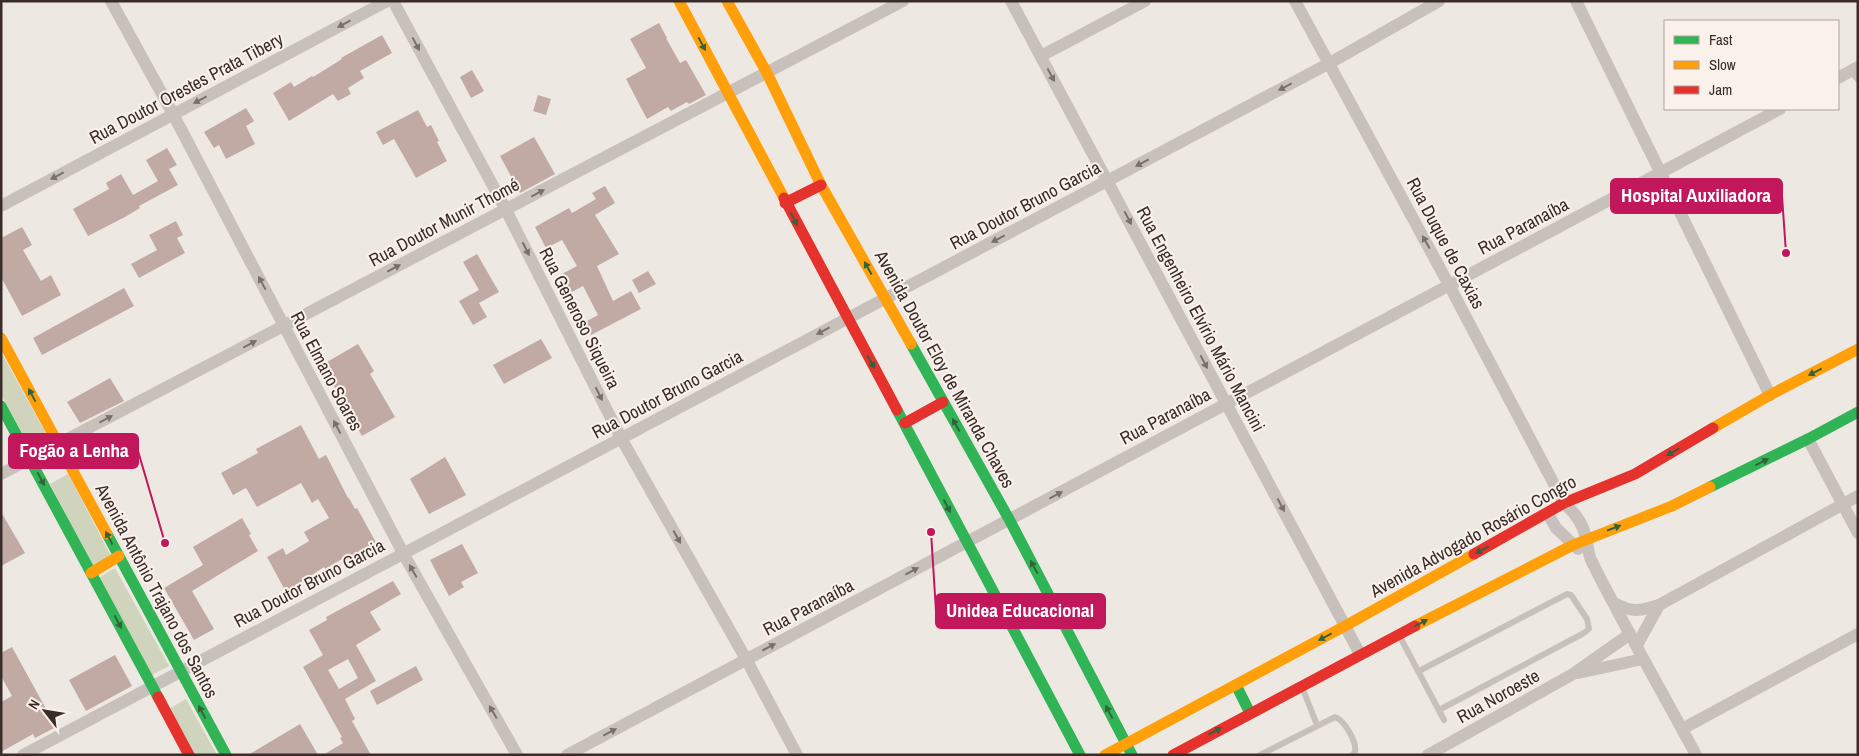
<svg xmlns="http://www.w3.org/2000/svg" width="1859" height="756" font-family="'Archivo Narrow',sans-serif">
  <style>
    .green { fill: #d1d4bc }
    .building { fill: #c2aaa4; fill-rule: evenodd }
    .lines { fill: none; stroke-linecap: round; stroke-linejoin: round }
    .lane { stroke: #c8c0bb; stroke-width: 6 }
    .street { stroke: #c8c0bb; stroke-width: 12 }
    .fast { stroke: #30b455; stroke-width: 11 }
    .slow { stroke: #ff9f0a; stroke-width: 11 }
    .jam { stroke: #e5322d; stroke-width: 11 }
    .oneway { fill: #796f6b }
    .oneway2 { fill: #35623b }
    .labels { text-anchor: middle; dominant-baseline: central; stroke-width: 4; stroke-linejoin: round; paint-order: stroke }
    .street-label { font-size: 18px; fill: #392c29; stroke: #faf1eb }
    .leader { fill: none; stroke: #c2185b; stroke-width: 2 }
    .callout-dot { fill: #c2185b; stroke: #faf1eb; stroke-width: 2 }
    .callout { fill: #c2185b; stroke: #c2185b; stroke-width: 2 }
    .callout-label { font-size: 19px; text-anchor: middle; font-weight: bold; fill: #fff }
  </style>
  <rect width="100%" height="100%" fill="#eee8e3"/>
  <g class="green">
    <polygon points="1,352 50,441 32,451 1,394"/>
    <polygon points="68,474 111,556 92,566 50,484"/>
    <polygon points="115,568 169,666 150,676 97,579"/>
    <polygon points="186,699 217,755 193,755 169,709"/>
  </g>
  <g class="building">
    <polygon points="659,23 667,38 666,38 680,63 686,60 706,95 689,104 687,102 671,111 668,107 647,119 626,79 646,68 630,39"/>
    <polygon points="382,35 392,53 360,71 364,78 348,88 351,94 338,101 333,94 289,121 273,93 291,82 294,87 312,76 313,77 342,59 341,58"/>
    <polygon points="472,70 484,91 471,98 460,77"/>
    <polygon points="538,95 551,99 546,115 533,111"/>
    <polygon points="246,108 254,121 246,126 255,144 226,159 219,145 214,148 204,132"/>
    <polygon points="418,110 427,127 431,125 439,141 437,142 447,161 416,178 394,139 383,145 376,132"/>
    <polygon points="534,137 555,174 520,193 500,156"/>
    <polygon points="167,148 177,165 169,169 178,185 139,206 140,208 125,217 88,236 73,209 109,189 106,183 121,174 133,195 158,181 146,160"/>
    <polygon points="605,186 615,203 595,215 619,254 597,266 613,301 631,291 641,309 591,335 585,322 598,315 583,286 570,293 560,275 577,266 562,240 546,248 535,227 569,208 572,213 596,199 592,193"/>
    <polygon points="176,221 183,235 177,238 185,253 139,278 131,264 157,250 149,235"/>
    <polygon points="22,227 32,245 23,250 41,281 51,275 61,295 22,316 1,277 1,238"/>
    <polygon points="477,254 499,292 479,303 487,317 473,325 459,301 479,290 463,262"/>
    <polygon points="648,271 656,284 639,293 632,280"/>
    <polygon points="124,288 134,306 42,355 33,338"/>
    <polygon points="541,339 552,358 504,384 493,365"/>
    <polygon points="358,344 374,371 370,374 395,417 362,436 322,365"/>
    <polygon points="110,378 124,401 80,423 67,402"/>
    <polygon points="301,425 319,459 326,455 348,498 349,498 355,509 357,508 378,546 344,564 342,559 325,569 324,567 286,592 267,557 283,548 286,555 309,541 304,532 329,518 318,499 312,503 301,483 257,507 246,488 233,495 221,473 258,453 256,449"/>
    <polygon points="445,457 466,495 429,514 410,479"/>
    <polygon points="1,512 25,553 1,566"/>
    <polygon points="242,518 251,534 249,535 258,551 192,591 214,629 194,640 164,588 203,565 193,547"/>
    <polygon points="462,544 478,573 461,582 464,587 449,596 430,560"/>
    <path d="M 393,581 L 401,594 L 370,612 L 381,630 L 356,645 L 376,681 L 345,699 L 355,719 L 352,721 L 371,755 L 323,755 L 343,743 L 340,738 L 342,737 L 303,667 L 323,655 L 309,630 L 327,620 L 326,617 ZM 348,659 L 358,678 L 339,689 L 328,670 Z"/>
    <polygon points="12,647 56,727 35,738 33,734 1,752 1,702 12,696 1,676 1,653"/>
    <polygon points="115,655 132,686 86,711 69,680"/>
    <polygon points="416,666 423,680 377,705 370,691"/>
    <polygon points="300,724 318,755 248,755"/>
  </g>
  <g class="lines">
    <g class="lane">
      <polyline points="1851,71 1858,80"/>
      <polyline points="1399,635 1444,720"/>
      <polyline points="1419,671 1567,594 1571,595 1587,619 1589,629 1584,633 1439,710"/>
      <polyline points="1302,687 1317,725"/>
      <path d="M 1260,755 L 1335,717 C 1345,721 1357,742 1355,752 L 1352,755"/>
    </g>
    <g class="street">
      <polyline points="111,1 173,114 403,553 517,755"/>
      <polyline points="393,1 506,210 621,438 746,659 797,755"/>
      <polyline points="1011,1 1360,654"/>
      <path d="M 1295,1 L 1449,285 L 1564,503 C 1575,513 1583,523 1586,538 C 1588,545 1588,553 1591,560 C 1624,626 1661,690 1696,755"/>
      <polyline points="1576,1 1770,395"/>
      <polyline points="1041,56 1145,1"/>
      <polyline points="1838,78 1858,67"/>
      <polyline points="1,206 387,1"/>
      <polyline points="1808,439 1858,533"/>
      <polyline points="1,474 903,1"/>
      <polyline points="1548,514 1556,528 1578,549"/>
      <path d="M 1614,603 C 1633,613 1639,611 1659,605 L 1858,496"/>
      <polyline points="1637,645 1659,605"/>
      <polyline points="1578,673 1643,659"/>
      <polyline points="1682,729 1858,634"/>
      <polyline points="23,755 1328,64 1439,1"/>
      <polyline points="567,755 1780,109"/>
      <polyline points="1428,755 1573,674 1630,634"/>
    </g>
    <g class="fast">
      <polyline points="911,344 1009,519 1132,755"/>
      <polyline points="1,406 158,697"/>
      <polyline points="897,410 1080,755"/>
      <polyline points="1710,487 1808,439 1858,412"/>
      <polyline points="107,534 226,755"/>
      <polyline points="1236,685 1250,713"/>
    </g>
    <g class="slow">
      <polyline points="679,1 784,198"/>
      <polyline points="727,1 767,73 821,185 911,344"/>
      <polyline points="1,338 107,534"/>
      <polyline points="1713,428 1770,395 1858,349"/>
      <polyline points="91,573 119,556"/>
      <polyline points="1415,626 1573,545 1672,506 1710,487"/>
      <polyline points="1105,755 1345,626 1474,554"/>
    </g>
    <g class="jam">
      <polyline points="784,198 897,410"/>
      <polyline points="785,203 821,185"/>
      <polyline points="905,423 943,402"/>
      <polyline points="1474,554 1564,503 1635,474 1713,428"/>
      <polyline points="158,697 189,755"/>
      <polyline points="1173,755 1415,626"/>
    </g>
  </g>
  <defs><path id="oneway-solid" d="M-6-.8H1V-3.2L6.5 0L1 3.2V.8H-6Z" transform="scale(1.25)"/></defs>
  <g class="oneway">
    <use href="#oneway-solid" transform="translate(344 24) rotate(152)"/>
    <use href="#oneway-solid" transform="translate(416 44) rotate(62)"/>
    <use href="#oneway-solid" transform="translate(1051 75) rotate(62)"/>
    <use href="#oneway-solid" transform="translate(1285 87) rotate(152)"/>
    <use href="#oneway-solid" transform="translate(200 100) rotate(152)"/>
    <use href="#oneway-solid" transform="translate(1142 163) rotate(152)"/>
    <use href="#oneway-solid" transform="translate(57 176) rotate(152)"/>
    <use href="#oneway-solid" transform="translate(538 193) rotate(-28)"/>
    <use href="#oneway-solid" transform="translate(1128 218) rotate(62)"/>
    <use href="#oneway-solid" transform="translate(998 239) rotate(152)"/>
    <use href="#oneway-solid" transform="translate(1426 242) rotate(-119)"/>
    <use href="#oneway-solid" transform="translate(526 249) rotate(63)"/>
    <use href="#oneway-solid" transform="translate(394 268) rotate(-28)"/>
    <use href="#oneway-solid" transform="translate(262 283) rotate(-118)"/>
    <use href="#oneway-solid" transform="translate(823 331) rotate(152)"/>
    <use href="#oneway-solid" transform="translate(250 344) rotate(-28)"/>
    <use href="#oneway-solid" transform="translate(1204 362) rotate(62)"/>
    <use href="#oneway-solid" transform="translate(599 394) rotate(63)"/>
    <use href="#oneway-solid" transform="translate(106 419) rotate(-28)"/>
    <use href="#oneway-solid" transform="translate(337 427) rotate(-118)"/>
    <use href="#oneway-solid" transform="translate(1056 495) rotate(-28)"/>
    <use href="#oneway-solid" transform="translate(1281 505) rotate(62)"/>
    <use href="#oneway-solid" transform="translate(677 537) rotate(61)"/>
    <use href="#oneway-solid" transform="translate(413 571) rotate(-120)"/>
    <use href="#oneway-solid" transform="translate(912 571) rotate(-28)"/>
    <use href="#oneway-solid" transform="translate(769 647) rotate(-28)"/>
    <use href="#oneway-solid" transform="translate(493 712) rotate(-120)"/>
    <use href="#oneway-solid" transform="translate(610 732) rotate(-28)"/>
  </g>
  <g class="oneway2">
    <use href="#oneway-solid" transform="translate(702 44) rotate(62)"/>
    <use href="#oneway-solid" transform="translate(794 219) rotate(62)"/>
    <use href="#oneway-solid" transform="translate(868 268) rotate(-119)"/>
    <use href="#oneway-solid" transform="translate(871 362) rotate(61)"/>
    <use href="#oneway-solid" transform="translate(1815 372) rotate(153)"/>
    <use href="#oneway-solid" transform="translate(32 395) rotate(-118)"/>
    <use href="#oneway-solid" transform="translate(956 425) rotate(-119)"/>
    <use href="#oneway-solid" transform="translate(1673 452) rotate(150)"/>
    <use href="#oneway-solid" transform="translate(1762 462) rotate(-26)"/>
    <use href="#oneway-solid" transform="translate(41 479) rotate(62)"/>
    <use href="#oneway-solid" transform="translate(947 506) rotate(63)"/>
    <use href="#oneway-solid" transform="translate(1614 528) rotate(-21)"/>
    <use href="#oneway-solid" transform="translate(109 538) rotate(-118)"/>
    <use href="#oneway-solid" transform="translate(1482 550) rotate(151)"/>
    <use href="#oneway-solid" transform="translate(1034 567) rotate(-118)"/>
    <use href="#oneway-solid" transform="translate(118 622) rotate(62)"/>
    <use href="#oneway-solid" transform="translate(1421 623) rotate(-27)"/>
    <use href="#oneway-solid" transform="translate(1325 637) rotate(152)"/>
    <use href="#oneway-solid" transform="translate(202 712) rotate(-118)"/>
    <use href="#oneway-solid" transform="translate(1109 712) rotate(-118)"/>
    <use href="#oneway-solid" transform="translate(1215 731) rotate(-29)"/>
  </g>
  <g class="labels">
    <g class="street-label">
      <text transform="translate(186 88) rotate(-28)">Rua Doutor Orestes Prata Tibery</text>
      <text transform="translate(1025 205) rotate(-28)">Rua Doutor Bruno Garcia</text>
      <text transform="translate(444 222) rotate(-28)">Rua Doutor Munir Thomé</text>
      <text transform="translate(1523 226) rotate(-28)">Rua Paranaíba</text>
      <text transform="translate(1446 243) rotate(62)">Rua Duque de Caxias</text>
      <text transform="translate(580 318) rotate(63)">Rua Generoso Siqueira</text>
      <text transform="translate(1201 319) rotate(62)">Rua Engenheiro Elvírio Mário Mancini</text>
      <text transform="translate(945 369) rotate(61)">Avenida Doutor Eloy de Miranda Chaves</text>
      <text transform="translate(327 371) rotate(62)">Rua Elmano Soares</text>
      <text transform="translate(667 394) rotate(-28)">Rua Doutor Bruno Garcia</text>
      <text transform="translate(1165 416) rotate(-28)">Rua Paranaíba</text>
      <text transform="translate(1473 536) rotate(-29)">Avenida Advogado Rosário Congro</text>
      <text transform="translate(309 583) rotate(-28)">Rua Doutor Bruno Garcia</text>
      <text transform="translate(157 591) rotate(62)">Avenida Antônio Trajano dos Santos</text>
      <text transform="translate(808 607) rotate(-28)">Rua Paranaíba</text>
      <text transform="translate(1498 696) rotate(-29)">Rua Noroeste</text>
    </g>
  </g>
  <path class="leader" d="M1786 253L1782 196M165 543L138 451M931 532L936 611"/>
  <g class="callout-dot">
    <circle cx="1786" cy="253" r="5"/>
    <circle cx="165" cy="543" r="5"/>
    <circle cx="931" cy="532" r="5"/>
  </g>
  <g class="callout">
    <rect x="1611" y="179" width="171" height="34" rx="5"/>
    <rect x="9" y="434" width="129" height="34" rx="5"/>
    <rect x="936" y="594" width="169" height="34" rx="5"/>
  </g>
  <g class="callout-label">
    <text x="1696" y="202">Hospital Auxiliadora</text>
    <text x="74" y="457">Fogão a Lenha</text>
    <text x="1020" y="617">Unidea Educacional</text>
  </g>
  <rect width="1859" height="756" fill="none" stroke="#392c29" stroke-width="5"/>
  <rect x="1664" y="20" width="175" height="90" fill="#faf1eb" stroke="#ada29d"/>
  <rect x="1674" y="36" width="25" height="8" fill="#30b455" stroke="#ada29d"/>
  <text x="1709" y="45" font-size="15" fill="#392c29">Fast</text>
  <rect x="1674" y="61" width="25" height="8" fill="#ff9f0a" stroke="#ada29d"/>
  <text x="1709" y="70" font-size="15" fill="#392c29">Slow</text>
  <rect x="1674" y="86" width="25" height="8" fill="#e5322d" stroke="#ada29d"/>
  <text x="1709" y="95" font-size="15" fill="#392c29">Jam</text>
  <g transform="translate(45 711) rotate(301)" stroke="#faf1eb" stroke-width="4" paint-order="stroke">
  <path d="M0-4L9 19L0 12L-9 19Z" fill="#392c29"/>
  <text y="-8" font-size="14" font-weight="bold" text-anchor="middle" fill="#392c29">N</text>
  </g>
</svg>
